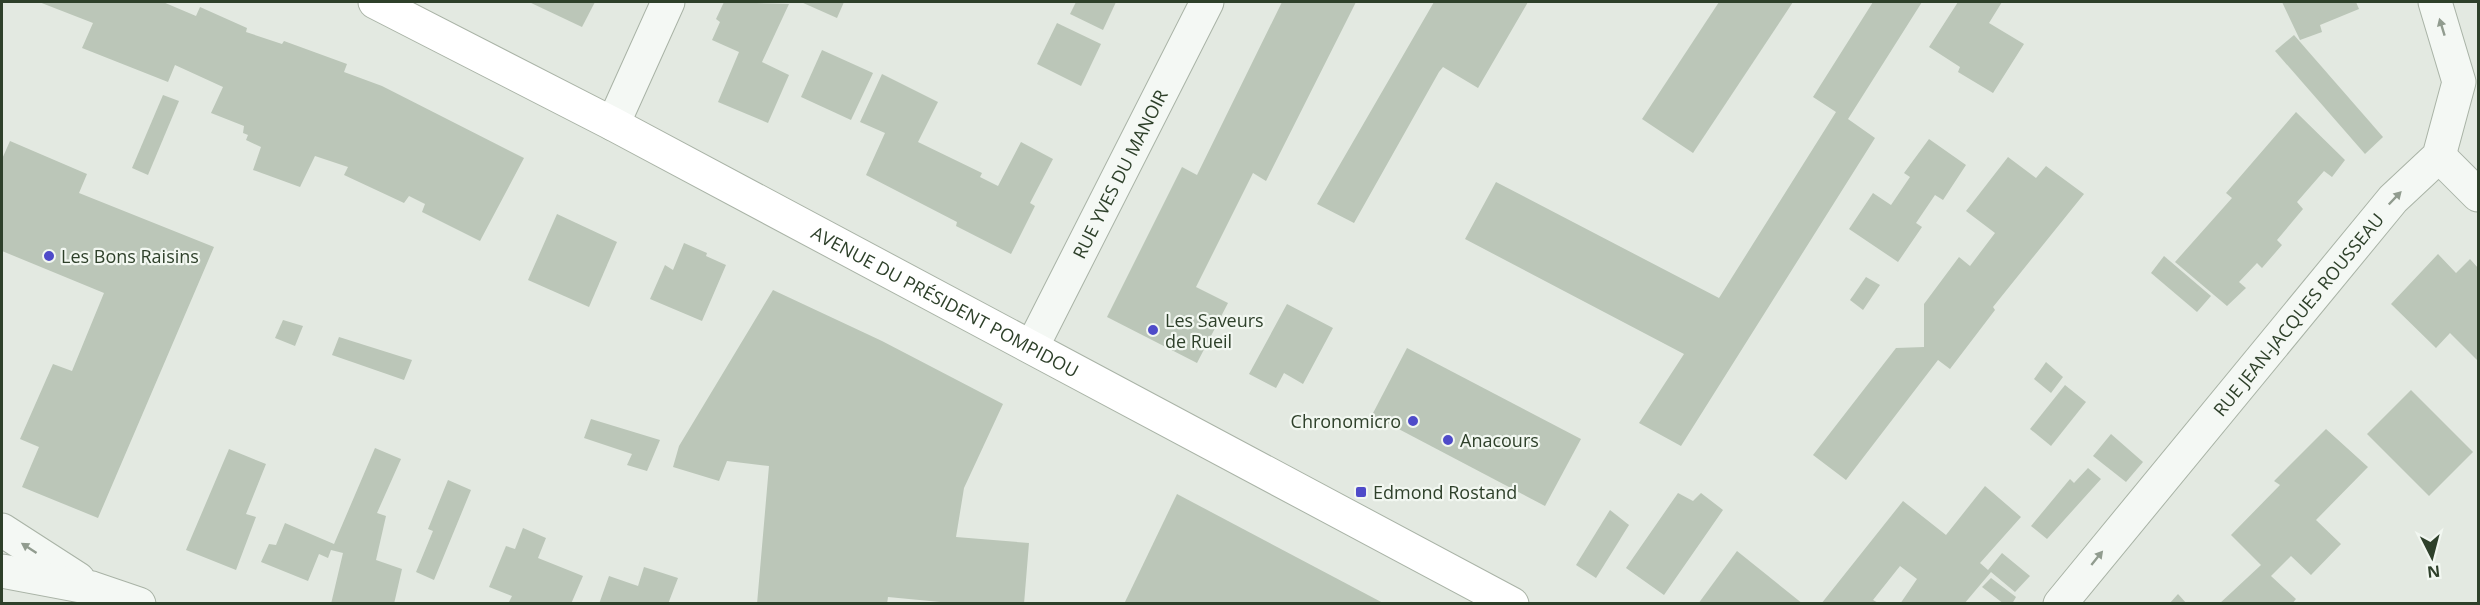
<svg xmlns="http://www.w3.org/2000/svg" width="2480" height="605" font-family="'Open Sans',sans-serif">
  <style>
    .building { fill: #bbc6b8 }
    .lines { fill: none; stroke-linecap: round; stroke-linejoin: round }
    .street-casing { stroke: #a9b3a6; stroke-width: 35 }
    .secondary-casing { stroke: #a9b3a6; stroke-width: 35 }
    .street { stroke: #f4f8f4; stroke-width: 33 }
    .secondary { stroke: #fff; stroke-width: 33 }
    .oneway { fill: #919c8f }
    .poi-dot { fill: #4f4bc9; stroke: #f2f7f1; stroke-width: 2 }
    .labels { text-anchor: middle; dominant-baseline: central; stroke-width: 4.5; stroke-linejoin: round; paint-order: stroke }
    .street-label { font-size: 18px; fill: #2e402a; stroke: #f2f7f1 }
    .poi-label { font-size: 18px; fill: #2e402a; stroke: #f2f7f1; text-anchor: start }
  </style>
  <rect width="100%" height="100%" fill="#e3e9e1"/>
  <g class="building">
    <polygon points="39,2 163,2 196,16 200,7 247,28 246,32 282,44 284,41 347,64 344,72 382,86 524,158 480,241 422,212 425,204 409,196 404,203 344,175 348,167 315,156 300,187 253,170 261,147 246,140 248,135 243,133 244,126 211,113 223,87 175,65 168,82 82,48 93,23"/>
    <polygon points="529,2 595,2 582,27"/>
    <polygon points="724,2 789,4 762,62 789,75 768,123 718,102 739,52 712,40 720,22 716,19"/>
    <polygon points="801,2 844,2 837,18"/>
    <polygon points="1076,2 1116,2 1103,30 1070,14"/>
    <polygon points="1282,2 1356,2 1266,181 1253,173 1196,287 1228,303 1197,363 1107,317 1182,167 1197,175"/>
    <polygon points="1434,2 1528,2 1478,88 1443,67 1439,72 1354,223 1317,204"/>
    <polygon points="1719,2 1793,2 1693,153 1642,119"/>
    <polygon points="1873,2 1922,2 1848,119 1875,138 1681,446 1639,423 1684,354 1465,239 1496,182 1719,298 1836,112 1813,97"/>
    <polygon points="1958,2 2002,2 1989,23 2024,44 1993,93 1958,72 1960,67 1929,47"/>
    <polygon points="2282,2 2356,2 2359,9 2320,25 2322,32 2300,40"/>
    <polygon points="1057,23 1101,44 1081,86 1037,64"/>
    <polygon points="2294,35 2383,137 2365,154 2275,51"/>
    <polygon points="822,50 873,73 851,120 801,97"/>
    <polygon points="882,74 938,102 918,142 982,173 980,177 998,186 1021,142 1053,159 1030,203 1035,206 1011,254 956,226 957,222 866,175 885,133 860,122"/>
    <polygon points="163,95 179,101 148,175 132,168"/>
    <polygon points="2296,112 2345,160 2332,177 2324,171 2297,202 2303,209 2277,240 2282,245 2262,268 2257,263 2239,282 2246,288 2227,306 2175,262 2232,198 2226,193"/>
    <polygon points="1929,139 1966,165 1943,200 1935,195 1916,223 1922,227 1898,262 1849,229 1873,193 1891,205 1910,177 1904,173"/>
    <polygon points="10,141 87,174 79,193 214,247 98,518 22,487 39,447 20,439 53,364 72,371 104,293 2,251 2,159"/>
    <polygon points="2008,157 2036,178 2046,166 2084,194 1993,307 1995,310 1950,369 1938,360 1846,480 1813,455 1896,348 1924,347 1924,304 1959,257 1970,266 1995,233 1966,211"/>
    <polygon points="557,214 617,242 589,307 528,280"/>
    <polygon points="684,243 707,253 706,256 726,265 702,321 650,299 665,265 673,270"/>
    <polygon points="2438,254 2456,273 2470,259 2478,268 2478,361 2450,333 2436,348 2391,304"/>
    <polygon points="2164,256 2211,296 2197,312 2151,273"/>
    <polygon points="1866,277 1880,285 1863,310 1850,300"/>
    <polygon points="773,290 882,341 1003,404 964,488 956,537 1029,543 1024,604 961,604 888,597 887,604 757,604 769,466 727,461 719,481 673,467 679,446"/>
    <polygon points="1287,304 1333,328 1303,384 1284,373 1276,388 1249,374"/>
    <polygon points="283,320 303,326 295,346 275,338"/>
    <polygon points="339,337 412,360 404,380 332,355"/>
    <polygon points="1407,348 1581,439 1545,506 1372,415"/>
    <polygon points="2046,362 2063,377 2051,393 2034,379"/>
    <polygon points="2065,385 2086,402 2051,446 2030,429"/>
    <polygon points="2411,390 2473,452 2429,496 2367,434"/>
    <polygon points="591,419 660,440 647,471 627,465 632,454 584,438"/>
    <polygon points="2326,429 2368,467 2316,520 2341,544 2311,575 2291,556 2271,576 2296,599 2292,604 2219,604 2261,565 2231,535 2280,485 2274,481"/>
    <polygon points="2111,434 2143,462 2126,482 2093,456"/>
    <polygon points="375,448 401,459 377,513 386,516 376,560 402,569 394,604 331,604 343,553 331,550 328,558 319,554 308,581 261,562 269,544 276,545 285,523 334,544"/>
    <polygon points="229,449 266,464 246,514 256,517 236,570 186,550"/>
    <polygon points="2088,468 2101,479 2047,539 2031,526 2070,479 2074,483"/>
    <polygon points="448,480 471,490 434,580 416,572 433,531 428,529"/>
    <polygon points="1985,486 2021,517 1980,563 1988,570 2002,553 2030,576 2015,592 1991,572 1964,604 1900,604 1917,579 1900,566 1873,600 1880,604 1821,604 1903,501 1946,535"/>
    <polygon points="1678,493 1693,501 1701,493 1723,510 1664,595 1626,568"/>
    <polygon points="1177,494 1385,604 1124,604"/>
    <polygon points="1610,510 1629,525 1596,578 1576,565"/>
    <polygon points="523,528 546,538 538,558 583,576 571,604 508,604 512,596 489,587 506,546 515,549"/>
    <polygon points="1737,551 1803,604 1698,604"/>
    <polygon points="644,567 678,578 668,604 599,604 609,576 638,586"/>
    <polygon points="1991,578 2016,597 2012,604 2004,604 1982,587"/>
    <polygon points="2178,594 2187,604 2169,604"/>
  </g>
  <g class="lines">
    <g class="street-casing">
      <g id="street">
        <polyline points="613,124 668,2"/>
        <polyline points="2439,156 2478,195"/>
        <path id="s1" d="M 1032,347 L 1207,2"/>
        <polyline points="2,530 78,579"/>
        <polyline points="2,571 92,588 139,604"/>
        <path id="s2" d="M 2060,604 L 2393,199 L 2439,156 L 2459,82 L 2435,2"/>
      </g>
    </g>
    <g class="secondary-casing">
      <g id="secondary">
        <path id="s3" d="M 375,2 L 613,124 L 1512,604"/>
      </g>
    </g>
    <use href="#street" class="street"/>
    <use href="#secondary" class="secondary"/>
  </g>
  <defs><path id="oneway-solid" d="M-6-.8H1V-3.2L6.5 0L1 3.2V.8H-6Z" transform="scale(1.5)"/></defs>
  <g class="oneway">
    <use href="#oneway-solid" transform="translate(2442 27) rotate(-107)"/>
    <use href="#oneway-solid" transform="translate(2395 198) rotate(-46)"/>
    <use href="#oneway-solid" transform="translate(29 548) rotate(-147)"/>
    <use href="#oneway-solid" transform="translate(2097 558) rotate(-51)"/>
  </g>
  <g class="poi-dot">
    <circle cx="49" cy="256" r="6"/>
    <circle cx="1153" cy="330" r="6"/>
    <circle cx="1413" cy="421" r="6"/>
    <circle cx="1448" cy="440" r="6"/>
    <rect x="1355" y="486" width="12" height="12" rx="3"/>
  </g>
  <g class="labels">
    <g class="street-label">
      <text stroke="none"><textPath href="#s1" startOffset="194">RUE YVES DU MANOIR</textPath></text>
      <text stroke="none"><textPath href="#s3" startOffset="644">AVENUE DU PRÉSIDENT POMPIDOU</textPath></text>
      <text stroke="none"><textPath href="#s2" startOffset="375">RUE JEAN-JACQUES ROUSSEAU</textPath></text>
    </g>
    <g class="poi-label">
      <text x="61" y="256">Les Bons Raisins</text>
      <text x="1165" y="320">Les Saveurs<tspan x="1165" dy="21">de Rueil</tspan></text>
      <text x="1401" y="421" text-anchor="end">Chronomicro</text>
      <text x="1460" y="440">Anacours</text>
      <text x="1373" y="492">Edmond Rostand</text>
    </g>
  </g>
  <rect width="2480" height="605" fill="none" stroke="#2e402a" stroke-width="6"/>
  <g transform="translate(2432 557) rotate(174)" stroke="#f2f7f1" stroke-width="4.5" paint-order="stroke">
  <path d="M0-4.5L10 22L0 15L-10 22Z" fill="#2e402a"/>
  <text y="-9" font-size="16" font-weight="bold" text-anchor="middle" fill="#2e402a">N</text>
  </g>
</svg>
